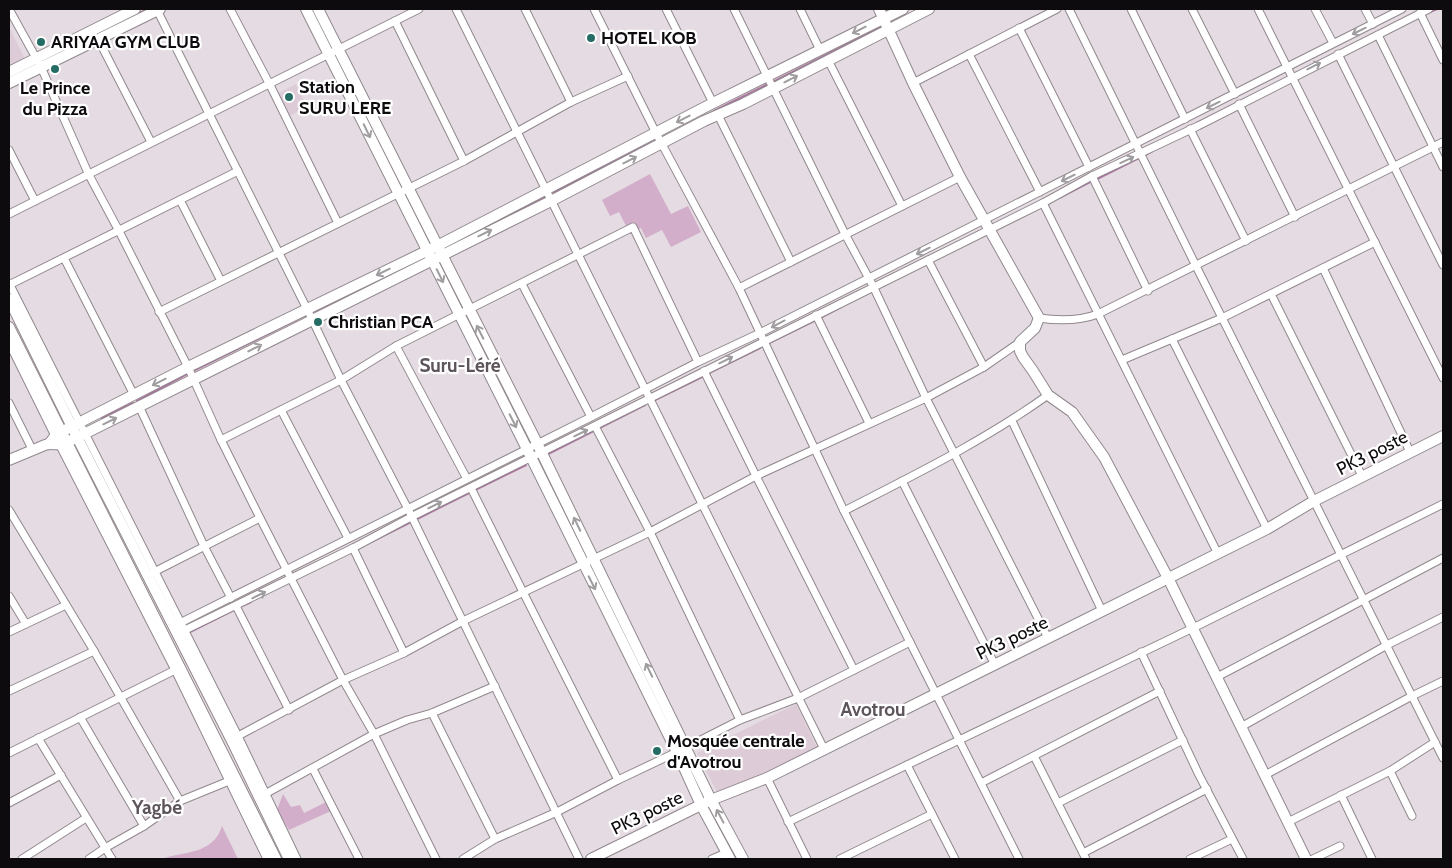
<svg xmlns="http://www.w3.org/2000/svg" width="1452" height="868" font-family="Cabin,sans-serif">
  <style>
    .built { fill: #ddccd8 }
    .green { fill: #d3aeca }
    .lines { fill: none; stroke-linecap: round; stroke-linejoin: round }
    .stream { stroke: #ab739f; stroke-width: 2 }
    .street-casing { stroke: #91888e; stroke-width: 9 }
    .secondary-casing { stroke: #91888e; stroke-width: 12 }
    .street { stroke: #fff; stroke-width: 7 }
    .secondary { stroke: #fff; stroke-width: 10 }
    .oneway { stroke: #9f9d9f }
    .poi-dot { fill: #246c64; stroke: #fff; stroke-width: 2 }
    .labels { text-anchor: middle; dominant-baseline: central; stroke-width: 4.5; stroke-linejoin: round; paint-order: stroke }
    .poi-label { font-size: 18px; font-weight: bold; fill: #0e0b0e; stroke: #fff; text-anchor: start }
    .street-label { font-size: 18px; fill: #0e0b0e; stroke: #fff }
    .neighbourhood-label { font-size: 19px; font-weight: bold; fill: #5d555b; stroke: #fff }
  </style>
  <rect width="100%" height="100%" fill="#e5dbe2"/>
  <g class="built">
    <polygon points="9,27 26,61 9,69"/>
    <polygon points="296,84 307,107 287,117 275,95"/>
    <polygon points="796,704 818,749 720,798 697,753"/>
  </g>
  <g class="green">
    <polygon points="650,174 671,214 688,206 701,232 671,247 662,230 646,238 641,228 630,234 619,212 610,216 602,200"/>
    <polygon points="283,794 291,807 300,805 304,813 326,802 331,811 289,830 277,810"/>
    <path d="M 222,826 L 238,859 L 161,859 C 184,851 213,855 222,826 Z"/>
  </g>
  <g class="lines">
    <g class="stream">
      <polyline points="1430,12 1437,9"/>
      <polyline points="78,44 148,9"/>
      <polyline points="775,81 881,27"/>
      <polyline points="714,111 768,84"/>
      <polyline points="1144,156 1153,151"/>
      <polyline points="1097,179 1139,158"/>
      <polyline points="554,192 657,140"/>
      <polyline points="1059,198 1092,181"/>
      <polyline points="445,248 546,196"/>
      <polyline points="315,311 360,289"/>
      <polyline points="820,318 841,307"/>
      <polyline points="767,344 816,320"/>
      <polyline points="195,370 306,315"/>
      <polyline points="709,373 760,348"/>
      <polyline points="655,400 704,376"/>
      <polyline points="137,401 187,374"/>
      <polyline points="102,418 133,403"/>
      <polyline points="546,455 645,405"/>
      <polyline points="475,490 526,465"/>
      <polyline points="417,519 471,492"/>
      <polyline points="371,542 409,523"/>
      <polyline points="240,607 251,602"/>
      <polyline points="188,633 236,609"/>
    </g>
    <g class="street-casing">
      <g id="street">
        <polyline points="9,9 41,67 89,175 119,231 188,367 221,440 260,518 343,680 374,734 436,859"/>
        <polyline points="230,9 270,85 338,223"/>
        <polyline points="456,9 824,749"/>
        <polyline points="525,9 571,102"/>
        <polyline points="594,9 656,133 739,288 844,511 1019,859"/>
        <polyline points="666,9 713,103"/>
        <polyline points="734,9 845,234 873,286 926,398 1048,638"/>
        <polyline points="800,9 820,50"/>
        <polyline points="1069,9 1196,266 1443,758"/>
        <polyline points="1131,9 1185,119"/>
        <polyline points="1192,9 1235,94"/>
        <polyline points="1258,9 1443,378"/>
        <polyline points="1315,9 1333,43"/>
        <polyline points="1365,9 1373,24"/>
        <polyline points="157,10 312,319 341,380 408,509 579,859"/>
        <polyline points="1420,13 1443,60"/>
        <polyline points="395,21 464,161"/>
        <polyline points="1019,28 1089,167"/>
        <polyline points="1378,35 1443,167"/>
        <polyline points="98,39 151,142"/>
        <polyline points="969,54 1040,192"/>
        <polyline points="1338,54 1443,265"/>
        <polyline points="828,60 902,206"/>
        <polyline points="913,83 1057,9"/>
        <polyline points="1239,104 1295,217"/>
        <polyline points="718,115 791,262"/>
        <polyline points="1190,129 1246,241"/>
        <polyline points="9,150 35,201"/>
        <polyline points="1092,176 1148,291"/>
        <polyline points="180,200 221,281"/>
        <polyline points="1043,203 1218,554"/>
        <polyline points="9,214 419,9"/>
        <polyline points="64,258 134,395"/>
        <polyline points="928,260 984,367"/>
        <polyline points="1323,268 1410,452"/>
        <polyline points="9,283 238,736 297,859"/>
        <polyline points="522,284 591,417"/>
        <polyline points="9,285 238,171"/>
        <polyline points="739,288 960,177"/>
        <polyline points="1271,294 1362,476"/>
        <polyline points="159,312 464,161 571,102 628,76"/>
        <polyline points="816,315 869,423"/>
        <path d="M 1039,318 C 1059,321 1079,321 1098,314 L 1443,142"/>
        <polyline points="1172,339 1267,529"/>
        <polyline points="9,343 55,436 175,670 267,859"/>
        <polyline points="396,346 467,479"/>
        <polyline points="1122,360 1222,318 1375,242"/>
        <polyline points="704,371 756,476 854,670"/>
        <polyline points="9,403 32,449"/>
        <polyline points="139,406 204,546 231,598"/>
        <polyline points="281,410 348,538"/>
        <polyline points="1012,421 1102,611"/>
        <polyline points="595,426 650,532 740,720"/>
        <polyline points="221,440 341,380 396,346 633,227 698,362"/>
        <polyline points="902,481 995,665"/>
        <polyline points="471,488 523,592 618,780"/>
        <polyline points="9,510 94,651 180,801"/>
        <path d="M 844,511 C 914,475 984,441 1048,395"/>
        <polyline points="353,548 404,653"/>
        <polyline points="154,572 260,518"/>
        <polyline points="9,596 26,624"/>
        <polyline points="236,606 289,710"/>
        <polyline points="180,623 591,417 698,362 760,333 1402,9"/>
        <polyline points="183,631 353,548 411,517 1043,203 1092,176 1198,126 1429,9"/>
        <polyline points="9,632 66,605"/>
        <polyline points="1141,652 1199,775 1243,859"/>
        <polyline points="1217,677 1443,558"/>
        <polyline points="9,691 94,651"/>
        <polyline points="432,713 495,839"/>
        <polyline points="80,717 144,826"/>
        <polyline points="1241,727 1387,645 1443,617"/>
        <polyline points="238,736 343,680 404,653 463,621 650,532 756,476 926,398 984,367 1020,342"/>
        <polyline points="38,738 112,859"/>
        <polyline points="9,753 175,670"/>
        <polyline points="1034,756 1086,859"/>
        <polyline points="907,765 955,859"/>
        <polyline points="313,769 359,859"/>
        <polyline points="1390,771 1412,816"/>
        <polyline points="1265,775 1412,696 1443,681"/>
        <polyline points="767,778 807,859"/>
        <polyline points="981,783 1160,691"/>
        <polyline points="265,794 374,734 407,720 432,713 495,686"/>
        <polyline points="1341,795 1372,859"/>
        <polyline points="9,803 61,775"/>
        <polyline points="1058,803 1183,740"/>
        <polyline points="788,822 1193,628 1443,504"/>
        <polyline points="1288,822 1390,771 1435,742"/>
        <polyline points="1083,853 1207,789"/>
        <polyline points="22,859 86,818"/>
        <polyline points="89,859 105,848 144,826 180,801 229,781"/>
        <polyline points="463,859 495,839 557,812 618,780 677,752 740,720 798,698 910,642"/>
        <polyline points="712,859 726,853"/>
        <polyline points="840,859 932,814"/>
        <polyline points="1190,859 1232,839"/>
        <polyline points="1313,859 1340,846"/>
      </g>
    </g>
    <g class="secondary-casing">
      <g id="secondary">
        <polyline points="306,9 527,449 677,752 701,805 730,859"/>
        <polyline points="318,9 537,443 711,800 743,859"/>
        <polyline points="879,9 913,83 960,177 1039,318 1035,328 1020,342 1020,351 1023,357 1033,371 1048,395 1072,412 1104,457 1168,578 1306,859"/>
        <polyline points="9,72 135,9"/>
        <polyline points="9,83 160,9"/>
        <polyline points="9,299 77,437 233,743 289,859"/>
        <polyline points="9,327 276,859"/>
        <polyline points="50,443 55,436 61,432 188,367 437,246 713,103 903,9"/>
        <path d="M 9,460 L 45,445 C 50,443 55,445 61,444 C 69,442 77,437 84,434 L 551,201 L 704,121 L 743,104 L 929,9"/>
        <polyline points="591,859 711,800 767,778 1267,529 1314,501 1443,436"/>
      </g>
    </g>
    <use href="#street" class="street"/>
    <use href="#secondary" class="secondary"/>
  </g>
  <defs><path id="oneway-shaft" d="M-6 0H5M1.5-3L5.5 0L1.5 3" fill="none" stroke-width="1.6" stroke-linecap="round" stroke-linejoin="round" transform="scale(1.25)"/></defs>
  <g class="oneway">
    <use href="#oneway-shaft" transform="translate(859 30) rotate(153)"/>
    <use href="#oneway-shaft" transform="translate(1359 31) rotate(154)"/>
    <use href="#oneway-shaft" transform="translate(1314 66) rotate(-27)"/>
    <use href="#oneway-shaft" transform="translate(791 79) rotate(-27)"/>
    <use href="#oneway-shaft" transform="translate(1213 105) rotate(154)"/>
    <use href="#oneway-shaft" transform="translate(683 119) rotate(153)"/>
    <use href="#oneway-shaft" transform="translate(367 131) rotate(64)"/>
    <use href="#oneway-shaft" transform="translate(630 160) rotate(-27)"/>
    <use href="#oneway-shaft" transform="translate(1127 160) rotate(-25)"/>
    <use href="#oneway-shaft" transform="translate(1068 178) rotate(154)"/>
    <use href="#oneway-shaft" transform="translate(485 233) rotate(-26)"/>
    <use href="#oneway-shaft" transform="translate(923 251) rotate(154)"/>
    <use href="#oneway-shaft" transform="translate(383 272) rotate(154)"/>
    <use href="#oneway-shaft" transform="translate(440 276) rotate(64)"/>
    <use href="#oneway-shaft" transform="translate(778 324) rotate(152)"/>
    <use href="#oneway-shaft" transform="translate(480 332) rotate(-117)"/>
    <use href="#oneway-shaft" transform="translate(255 348) rotate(-27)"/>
    <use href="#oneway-shaft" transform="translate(726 360) rotate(-26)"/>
    <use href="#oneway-shaft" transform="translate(159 382) rotate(153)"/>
    <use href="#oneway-shaft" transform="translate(110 421) rotate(-26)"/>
    <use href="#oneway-shaft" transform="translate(513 421) rotate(63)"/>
    <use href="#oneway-shaft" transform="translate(581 433) rotate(-26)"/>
    <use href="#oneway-shaft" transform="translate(435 505) rotate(-26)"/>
    <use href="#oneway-shaft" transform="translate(577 524) rotate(-116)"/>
    <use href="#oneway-shaft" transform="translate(592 583) rotate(63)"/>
    <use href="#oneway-shaft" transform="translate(259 595) rotate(-26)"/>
    <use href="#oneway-shaft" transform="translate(649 670) rotate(-116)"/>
    <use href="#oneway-shaft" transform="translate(720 816) rotate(-118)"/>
  </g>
  <g class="poi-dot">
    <circle cx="591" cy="38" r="5"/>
    <circle cx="41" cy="42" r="5"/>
    <circle cx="55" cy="69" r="5"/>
    <circle cx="289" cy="97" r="5"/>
    <circle cx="318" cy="322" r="5"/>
    <circle cx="657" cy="751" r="5"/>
  </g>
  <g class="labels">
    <g class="poi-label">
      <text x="601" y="38">HOTEL KOB</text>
      <text x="51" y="42">ARIYAA GYM CLUB</text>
      <text x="299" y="87">Station<tspan x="299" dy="21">SURU LERE</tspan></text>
      <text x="55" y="88" text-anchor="middle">Le Prince<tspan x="55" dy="21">du Pizza</tspan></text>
      <text x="328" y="322">Christian PCA</text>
      <text x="667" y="741">Mosquée centrale<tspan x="667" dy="21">d'Avotrou</tspan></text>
    </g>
    <g class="street-label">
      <text transform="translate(1372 453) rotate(-27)">PK3 poste</text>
      <text transform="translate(1012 638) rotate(-26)">PK3 poste</text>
      <text transform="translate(647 813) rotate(-26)">PK3 poste</text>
    </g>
    <g class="neighbourhood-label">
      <text x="460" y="365">Suru-Léré</text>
      <text x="873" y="709">Avotrou</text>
      <text x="157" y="807">Yagbé</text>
    </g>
  </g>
  <rect width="1452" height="868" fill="none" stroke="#0e0b0e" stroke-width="20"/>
</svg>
